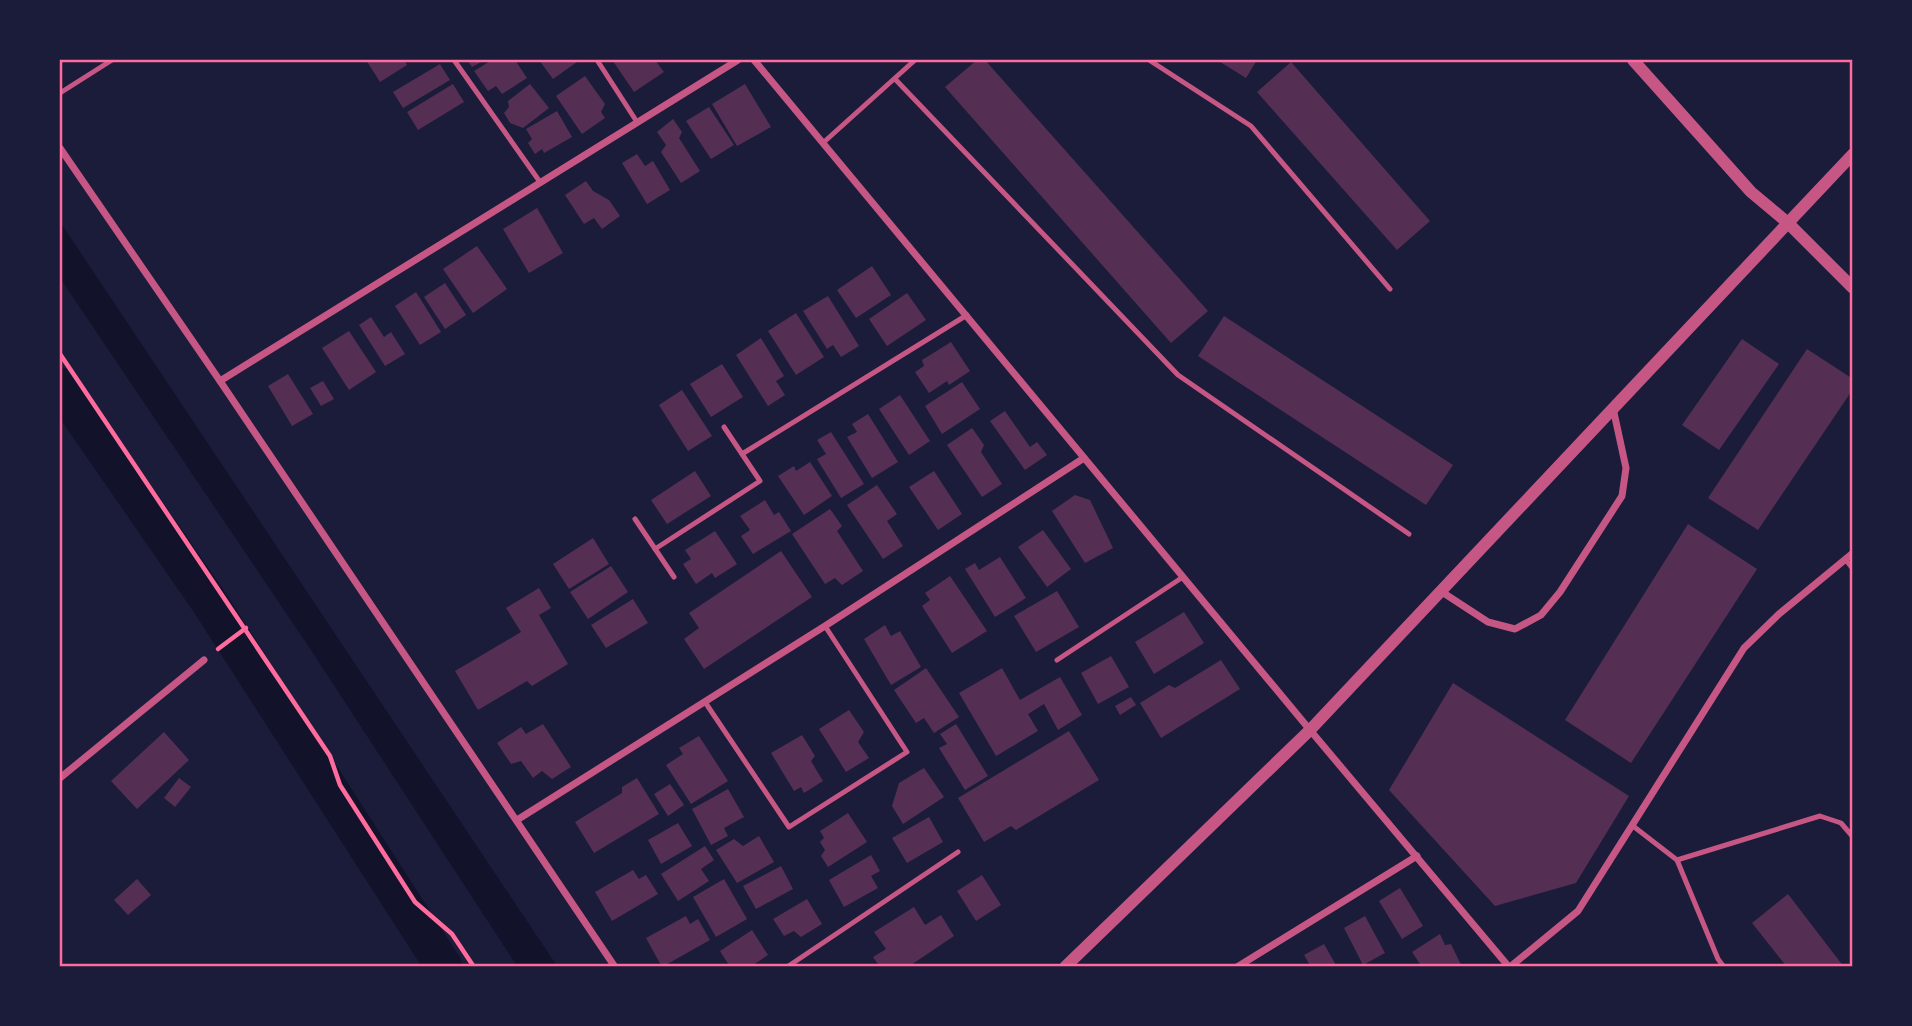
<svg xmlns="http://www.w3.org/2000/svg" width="1912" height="1026" font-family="'Playfair Display',serif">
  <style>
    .water { fill: #12122b }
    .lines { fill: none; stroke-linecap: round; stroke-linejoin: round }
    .canal { stroke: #12122b; stroke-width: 37 }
    .building { fill: #542f53 }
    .path { stroke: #ff6b9d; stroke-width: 4.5 }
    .service { stroke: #c65784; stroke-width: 5 }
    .minor { stroke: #c65784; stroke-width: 7 }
    .tertiary { stroke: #c65784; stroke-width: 12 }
    .neatline { fill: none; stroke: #ff6b9d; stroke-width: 2.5 }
  </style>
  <rect width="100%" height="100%" fill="#1b1b3a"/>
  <polygon class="water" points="60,222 557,966 517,966 311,650 60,278"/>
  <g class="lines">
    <polyline class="canal" points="60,386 210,603 444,967"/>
  </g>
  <g class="building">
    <polygon points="366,60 404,60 407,65 380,82"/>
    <polygon points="467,60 485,60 472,67"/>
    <polygon points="492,60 515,60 527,78 502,94 496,86 488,91 474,71"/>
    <polygon points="539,60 575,60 577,62 553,79"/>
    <polygon points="615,60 655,60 664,72 634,92 613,61"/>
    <polygon points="977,60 985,60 1208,311 1171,343 945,87"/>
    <polygon points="1217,60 1257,60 1246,78"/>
    <polygon points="1291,62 1430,221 1397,250 1257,92"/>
    <polygon points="440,64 450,80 403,108 393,92"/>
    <polygon points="585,76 605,104 601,112 605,118 582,134 556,96"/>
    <polygon points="453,84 464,102 418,130 407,112"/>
    <polygon points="530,84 549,108 523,128 510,123 504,113 509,107 508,101"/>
    <polygon points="745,84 771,127 737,146 712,104"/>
    <polygon points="709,107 734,145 711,159 686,121"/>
    <polygon points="557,111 572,137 544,153 542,149 535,154 528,143 532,139 526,129"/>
    <polygon points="673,119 682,132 679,138 700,171 681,183 661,152 666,145 657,132"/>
    <polygon points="637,154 645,166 653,161 670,190 647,204 622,163"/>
    <polygon points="586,181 593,191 609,200 620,216 602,229 594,218 584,224 565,195"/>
    <polygon points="537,208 563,253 529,273 503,229"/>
    <polygon points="477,246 507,289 473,313 443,269"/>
    <polygon points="872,266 891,295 856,318 837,290"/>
    <polygon points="445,283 466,315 445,329 424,297"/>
    <polygon points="416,292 441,332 420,345 395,306"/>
    <polygon points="907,293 926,320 887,346 869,319"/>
    <polygon points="828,296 859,346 841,357 833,345 827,349 803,311"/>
    <polygon points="796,313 824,357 796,375 768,331"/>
    <polygon points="1224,316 1453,465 1426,505 1198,356"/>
    <polygon points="371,317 384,337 391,332 405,354 385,366 359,325"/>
    <polygon points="349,331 376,372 349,390 322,348"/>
    <polygon points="761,338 784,376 776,381 785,395 768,406 736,355"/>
    <polygon points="1742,339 1779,364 1719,450 1682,425"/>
    <polygon points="951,342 970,371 949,385 947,381 929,393 915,372 924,366 922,360"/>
    <polygon points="1807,349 1853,379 1853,389 1758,530 1708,498"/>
    <polygon points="722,364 743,397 711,417 690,384"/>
    <polygon points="288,374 313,414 292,426 268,386"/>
    <polygon points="323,381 334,399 321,406 310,388"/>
    <polygon points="962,382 980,409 942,434 925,406"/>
    <polygon points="682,390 712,436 688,451 659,405"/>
    <polygon points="900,395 930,441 909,455 879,409"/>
    <polygon points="1005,411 1030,447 1037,442 1047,455 1025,470 990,421"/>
    <polygon points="868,414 898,462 872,478 847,437 857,432 852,424"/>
    <polygon points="972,428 984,445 981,452 1002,484 982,497 947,445"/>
    <polygon points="831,432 864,484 841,498 817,459 826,454 817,440"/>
    <polygon points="810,462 832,496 804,515 778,476 794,466 796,471"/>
    <polygon points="695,471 711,496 667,524 651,500"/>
    <polygon points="934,471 962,514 938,530 909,487"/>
    <polygon points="877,485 897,514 887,521 903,546 883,559 847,505"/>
    <polygon points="1075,495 1090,500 1113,548 1085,563 1052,511"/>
    <polygon points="765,500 774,515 779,512 791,531 753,554 741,536 750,530 740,516"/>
    <polygon points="830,509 842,526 837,531 863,571 842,585 835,578 825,584 792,534"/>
    <polygon points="1688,524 1757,569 1631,763 1565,720"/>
    <polygon points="1043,530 1071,569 1047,587 1018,547"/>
    <polygon points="715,531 737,564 715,578 712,573 696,584 683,564 691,559 685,550"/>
    <polygon points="593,538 609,564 569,589 553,564"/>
    <polygon points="781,551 812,597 704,669 684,639 699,628 689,613"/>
    <polygon points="1000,557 1026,598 995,617 965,569 975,563 979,570"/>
    <polygon points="611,566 628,592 588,619 570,592"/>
    <polygon points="950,576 987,631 952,653 922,606 930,600 925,593"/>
    <polygon points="539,588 551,608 539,615 568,664 532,686 527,681 478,710 455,671 521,632 506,608"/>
    <polygon points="1057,591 1079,627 1036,652 1014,616"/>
    <polygon points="633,599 648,623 606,648 591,625"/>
    <polygon points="1184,612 1204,643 1154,674 1135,642"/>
    <polygon points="885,625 891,636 900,631 921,667 891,685 864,639"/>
    <polygon points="1111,656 1129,687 1098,704 1081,673"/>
    <polygon points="1221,660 1240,689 1161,738 1140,703 1169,685 1175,688"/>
    <polygon points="926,668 959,717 934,733 924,718 916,723 894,690"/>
    <polygon points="1002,668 1020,700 1060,677 1082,715 1058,730 1044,704 1028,714 1038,731 996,756 959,693"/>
    <polygon points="1453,683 1629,796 1576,883 1495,906 1389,790"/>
    <polygon points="1131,697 1136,705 1120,715 1115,706"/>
    <polygon points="849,710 864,732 858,742 869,758 846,772 819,729"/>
    <polygon points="543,724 571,767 552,779 542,771 533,778 521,761 511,764 497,743 521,727 526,734"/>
    <polygon points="956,724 988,776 965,790 939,748 947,744 940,734"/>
    <polygon points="1069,731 1099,780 1016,830 1011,826 984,842 958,798"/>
    <polygon points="164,732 189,760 137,809 111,781"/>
    <polygon points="802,735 815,756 811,761 823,781 804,793 801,787 794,791 771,753"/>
    <polygon points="699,736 728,781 691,804 666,765 683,754 679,748"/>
    <polygon points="924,768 944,797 903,824 892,806 899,783"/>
    <polygon points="179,778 191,787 175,807 164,798"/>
    <polygon points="637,778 659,814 594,853 575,822 622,793 622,787"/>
    <polygon points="670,784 684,805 668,816 654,794"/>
    <polygon points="728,789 744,817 724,828 728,836 711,845 692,809"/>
    <polygon points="848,813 867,842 828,867 821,856 825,850 820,842 824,838 820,831"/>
    <polygon points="929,817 943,842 907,863 892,838"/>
    <polygon points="678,823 692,846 661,864 648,840"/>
    <polygon points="759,836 774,862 737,883 716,850 734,839 743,846"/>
    <polygon points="705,846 714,860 701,869 709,881 678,901 661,874"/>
    <polygon points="871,855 880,871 871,876 878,888 844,907 829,880"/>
    <polygon points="781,866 793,889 756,909 743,886"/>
    <polygon points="633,870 639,879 646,875 658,894 612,921 595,892"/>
    <polygon points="982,875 1001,905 976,921 957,891"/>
    <polygon points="137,879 151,895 128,915 114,900"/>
    <polygon points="724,879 747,919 716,937 693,897"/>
    <polygon points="1400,888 1423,926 1402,939 1379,901"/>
    <polygon points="1788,894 1844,967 1787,967 1752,923"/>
    <polygon points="807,899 822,924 801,937 794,931 784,936 773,919"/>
    <polygon points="914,907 925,925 941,915 954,936 908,967 880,967 873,957 886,949 874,932"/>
    <polygon points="686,916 690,924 698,919 710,940 662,967 646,938"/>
    <polygon points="1365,916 1385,953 1363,965 1344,928"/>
    <polygon points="752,930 768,955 750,967 730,967 720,951"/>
    <polygon points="1440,934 1445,945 1451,944 1462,967 1422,967 1412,952"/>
    <polygon points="1324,944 1337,967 1311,967 1304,955"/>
  </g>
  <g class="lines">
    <g class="path">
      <polyline points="60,354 330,756 340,785 415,902 452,934 474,967"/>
      <polyline points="218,649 246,628"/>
    </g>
    <g class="service">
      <polyline points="454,60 540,182"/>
      <polyline points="597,60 637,122"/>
      <polyline points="1149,60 1251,126 1390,289"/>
      <polyline points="895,79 1178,375 1409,534"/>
      <polyline points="60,93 112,60"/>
      <polyline points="824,142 915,60"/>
      <polyline points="742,454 967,315"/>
      <polyline points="635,519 674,577"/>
      <polyline points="655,549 760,481 724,427"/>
      <polyline points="1845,559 1853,569"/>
      <polyline points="1057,660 1183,577"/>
      <polyline points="705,702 789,827 907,752 825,626"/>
      <polyline points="1633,826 1677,860 1718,959 1724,967"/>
      <polyline points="1677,860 1820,816 1841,823 1853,837"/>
      <polyline points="787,967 958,852"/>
    </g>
    <g class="minor">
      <polyline points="754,60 1310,730 1509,967"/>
      <polyline points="60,148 220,381 615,967"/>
      <polyline points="220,381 738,60"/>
      <polyline points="1442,592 1488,622 1515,629 1541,615 1560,592 1622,496 1626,468 1613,408"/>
      <polyline points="60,778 204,660"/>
      <polyline points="517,820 825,626 1084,458"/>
      <polyline points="1237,967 1417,856"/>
      <polyline points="1510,967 1578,911 1744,648 1779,614 1853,553"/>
    </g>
    <g class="tertiary">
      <polyline points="1633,60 1751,192 1788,223 1853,288"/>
      <polyline points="1065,967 1310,730 1853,154"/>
    </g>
  </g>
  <rect width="1912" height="1026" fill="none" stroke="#1b1b3a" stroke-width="122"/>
  <rect x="61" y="61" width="1790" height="904" class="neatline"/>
</svg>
